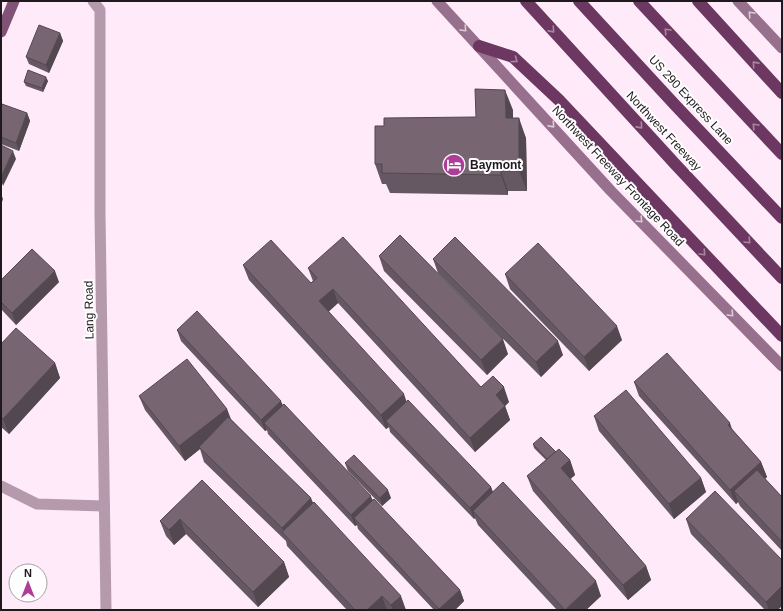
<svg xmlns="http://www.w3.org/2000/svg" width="783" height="611" font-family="Arial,sans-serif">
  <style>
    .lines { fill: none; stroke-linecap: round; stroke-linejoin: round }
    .minor { stroke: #b59aae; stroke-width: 11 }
    .tertiary { stroke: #b59aae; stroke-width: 11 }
    .secondary { stroke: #97708d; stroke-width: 11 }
    .primary { stroke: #805275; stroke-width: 11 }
    .motorway { stroke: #6c3861; stroke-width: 12 }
    .wall { fill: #665862 }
    .shaded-wall { fill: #534750 }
    .building { fill: #776672; stroke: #534750 }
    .oneway { stroke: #daccd6 }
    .oneway2 { stroke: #a687a0 }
    .labels { text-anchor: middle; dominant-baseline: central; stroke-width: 4; stroke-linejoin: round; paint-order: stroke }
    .street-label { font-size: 12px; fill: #1f191e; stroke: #fefefe }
    .poi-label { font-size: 12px; font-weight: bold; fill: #1f191e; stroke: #fefefe; text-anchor: start }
  </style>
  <rect width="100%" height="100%" fill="#feeaf9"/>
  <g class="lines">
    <polyline class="minor" points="1,486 37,504 104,506"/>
    <polyline class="tertiary" points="93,1 100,10 100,214 106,610"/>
    <g class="secondary">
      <polyline points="437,1 611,191 782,366"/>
      <polyline points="738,1 782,48"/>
    </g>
    <polyline class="primary" points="1,32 14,1"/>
    <g class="motorway">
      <polyline points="526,1 676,165 782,278"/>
      <polyline points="579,1 676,106 782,218"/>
      <polyline points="639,1 782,154"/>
      <polyline points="698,1 782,93"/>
      <polyline points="479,46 513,57 560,101 782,336"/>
    </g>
  </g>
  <g class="wall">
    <polygon points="60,33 63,41 49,73 29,64 26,57"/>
    <polygon points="48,81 43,92 26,86 24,82"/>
    <polygon points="1,108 27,113 30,121 19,151 1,144"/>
    <polygon points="513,110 513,118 526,138 527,191 508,191 508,195 390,193 386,184 382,184 375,164 384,126 476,117"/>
    <polygon points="379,256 508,354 487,375 384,271"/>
    <polygon points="433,259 563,355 541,377 438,273"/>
    <polygon points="243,265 311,283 313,281 308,268 481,387 509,402 505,406 510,420 475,452 338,303 328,312 406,401 491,487 493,492 601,596 586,610 557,610 478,525 475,518 474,519 390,432 389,427 386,429 249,280"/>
    <polygon points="505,274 622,340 589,371 510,289"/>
    <polygon points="1,280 59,282 16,325 1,309"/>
    <polygon points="177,330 283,405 373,500 460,590 464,601 455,610 434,610 358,529 357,525 355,526 268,434 267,430 265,431 181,341"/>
    <polygon points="1,344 55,363 60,378 9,434 1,427"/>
    <polygon points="634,382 732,429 761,462 767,477 765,479 782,497 782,551 740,506 738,502 736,504 639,396"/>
    <polygon points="139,396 227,409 231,419 313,503 406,610 347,610 287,546 286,541 204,462 200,449 185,461 145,410"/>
    <polygon points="594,416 701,478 706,492 674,519 599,431"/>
    <polygon points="533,444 556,452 570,460 575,475 570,479 646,566 651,580 628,600 533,491 527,476 546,460 534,448"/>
    <polygon points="345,463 391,498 382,506 348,471"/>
    <polygon points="202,480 284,562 289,577 258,607 186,534 174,545 166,536 160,521"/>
    <polygon points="686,519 778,610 765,610 691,534"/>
  </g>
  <g class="shaded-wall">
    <polygon points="60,33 63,41 49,73 46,65"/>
    <polygon points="46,77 48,81 43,92 42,88"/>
    <polygon points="505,90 513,110 513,138 506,118"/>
    <polygon points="27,113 30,121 19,151 16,143"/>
    <polygon points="519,118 526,138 527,191 519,171"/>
    <polygon points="13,151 16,159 3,186 1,180 1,177"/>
    <polygon points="501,171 508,191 508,195 501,175"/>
    <polygon points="1,194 3,199 1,205"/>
    <polygon points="55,271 59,282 16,325 12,313"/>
    <polygon points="333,289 338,303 324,316 319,301"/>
    <polygon points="617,326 622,340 589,371 584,357"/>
    <polygon points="503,339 508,354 487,375 481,360"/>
    <polygon points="558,341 563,355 541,377 536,362"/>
    <polygon points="55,363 60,378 9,434 3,419"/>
    <polygon points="504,387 509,402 505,406 510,420 475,452 470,438 496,395"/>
    <polygon points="404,394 409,409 386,421 389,427 386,429 381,415"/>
    <polygon points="281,401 286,413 264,423 267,430 265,431 261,420"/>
    <polygon points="227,409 232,424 199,447 200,449 185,461 179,446"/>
    <polygon points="730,423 735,438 728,425"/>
    <polygon points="570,460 575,475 566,483 561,468"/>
    <polygon points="761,462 767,477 742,499 734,491 738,502 736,504 730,490"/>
    <polygon points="701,478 706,492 674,519 669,504"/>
    <polygon points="491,487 495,499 473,511 475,518 474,519 470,508"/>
    <polygon points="388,490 391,498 382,506 380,498"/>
    <polygon points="371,496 375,507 354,518 357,525 355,526 351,515"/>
    <polygon points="311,498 317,512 284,533 282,528"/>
    <polygon points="180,519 186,534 174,545 169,530"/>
    <polygon points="284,562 289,577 258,607 253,592"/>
    <polygon points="646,566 651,580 628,600 623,585"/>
    <polygon points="596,581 601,596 586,610 566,610"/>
    <polygon points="782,586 782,606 778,610 769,610 766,602"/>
    <polygon points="460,590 464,601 455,610 440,610 439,609"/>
    <polygon points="382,596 387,610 367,610"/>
    <polygon points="401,596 406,610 393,610 391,605"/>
  </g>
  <g class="building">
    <polygon points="39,25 60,33 46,65 26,57"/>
    <polygon points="28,70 46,77 42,88 24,82"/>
    <polygon points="475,89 505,90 506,118 519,118 519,171 501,171 501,175 382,173 382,164 375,164 375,126 384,126 384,118 476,117"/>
    <polygon points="2,104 27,113 16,143 1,137 1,108"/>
    <polygon points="1,145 13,151 1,177"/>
    <polygon points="400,235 503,339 481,360 379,256"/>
    <polygon points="343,237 481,387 493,376 504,387 496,395 505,406 470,438 333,289 319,301 404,394 381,415 243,265 271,240 311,283 317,278 308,268"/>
    <polygon points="455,237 558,341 536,362 433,259"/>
    <polygon points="538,243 617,326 584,357 505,274"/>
    <polygon points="32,249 55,271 12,313 1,302 1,280"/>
    <polygon points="197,311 281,401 261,420 177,330"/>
    <polygon points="16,328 55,363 3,419 1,417 1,344"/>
    <polygon points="667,353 730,423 728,425 761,462 730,490 634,382"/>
    <polygon points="187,359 227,409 179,446 139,396"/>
    <polygon points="626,390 701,478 669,504 594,416"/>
    <polygon points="408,400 491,487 470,508 386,421"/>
    <polygon points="284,404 371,496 351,515 264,423"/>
    <polygon points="228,417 311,498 282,528 199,447"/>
    <polygon points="541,437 556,452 547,459 533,444"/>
    <polygon points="559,449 570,460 561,468 646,566 623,585 527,476"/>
    <polygon points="354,455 388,490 380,498 345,463"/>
    <polygon points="757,470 782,497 782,542 734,491"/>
    <polygon points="202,480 284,562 253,592 180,519 169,530 160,521"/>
    <polygon points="503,482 596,581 565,610 473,511"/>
    <polygon points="715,491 782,560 782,586 766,602 686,519"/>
    <polygon points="374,499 460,590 439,609 354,518"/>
    <polygon points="314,502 401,596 391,605 382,596 367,610 355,610 282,532"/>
  </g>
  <defs><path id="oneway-chevron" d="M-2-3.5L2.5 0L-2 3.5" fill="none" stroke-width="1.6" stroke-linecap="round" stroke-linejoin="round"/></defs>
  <g class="oneway">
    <use href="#oneway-chevron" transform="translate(751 14) rotate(-133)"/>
    <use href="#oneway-chevron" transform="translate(464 29) rotate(47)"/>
    <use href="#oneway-chevron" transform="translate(552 125) rotate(48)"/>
    <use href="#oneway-chevron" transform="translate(640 220) rotate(46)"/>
    <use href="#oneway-chevron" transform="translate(731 314) rotate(46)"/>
  </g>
  <g class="oneway2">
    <use href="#oneway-chevron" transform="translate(552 30) rotate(48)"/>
    <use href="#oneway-chevron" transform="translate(667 31) rotate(-133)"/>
    <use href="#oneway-chevron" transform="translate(515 60) rotate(36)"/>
    <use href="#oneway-chevron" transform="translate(755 64) rotate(-132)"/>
    <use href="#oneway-chevron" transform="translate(640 126) rotate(48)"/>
    <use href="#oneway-chevron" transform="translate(755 126) rotate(-133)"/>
    <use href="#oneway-chevron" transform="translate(748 241) rotate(47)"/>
    <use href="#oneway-chevron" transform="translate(703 253) rotate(47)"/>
  </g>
  <defs>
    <g id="hotel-disc" transform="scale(1.15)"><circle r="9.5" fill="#ad3d99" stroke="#fefefe"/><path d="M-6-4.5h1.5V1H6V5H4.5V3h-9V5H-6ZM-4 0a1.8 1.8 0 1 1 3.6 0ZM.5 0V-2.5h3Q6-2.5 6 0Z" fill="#fff"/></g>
  </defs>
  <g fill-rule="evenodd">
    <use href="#hotel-disc" x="454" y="165"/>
  </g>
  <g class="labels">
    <g class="street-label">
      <text transform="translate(691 100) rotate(47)">US 290 Express Lane</text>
      <text transform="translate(664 131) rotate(47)">Northwest Freeway</text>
      <text transform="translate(618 176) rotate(47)">Northwest Freeway Frontage Road</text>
      <text transform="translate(89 310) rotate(-91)">Lang Road</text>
    </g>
    <g class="poi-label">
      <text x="470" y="165">Baymont</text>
    </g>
  </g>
  <rect width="783" height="611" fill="none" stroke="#1f191e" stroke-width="4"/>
  <g transform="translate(28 583)"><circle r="19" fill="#fefefe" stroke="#a5a2a4"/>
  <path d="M0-3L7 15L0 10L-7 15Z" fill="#ad3d99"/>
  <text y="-6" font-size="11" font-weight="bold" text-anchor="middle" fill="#1f191e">N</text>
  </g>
</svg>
